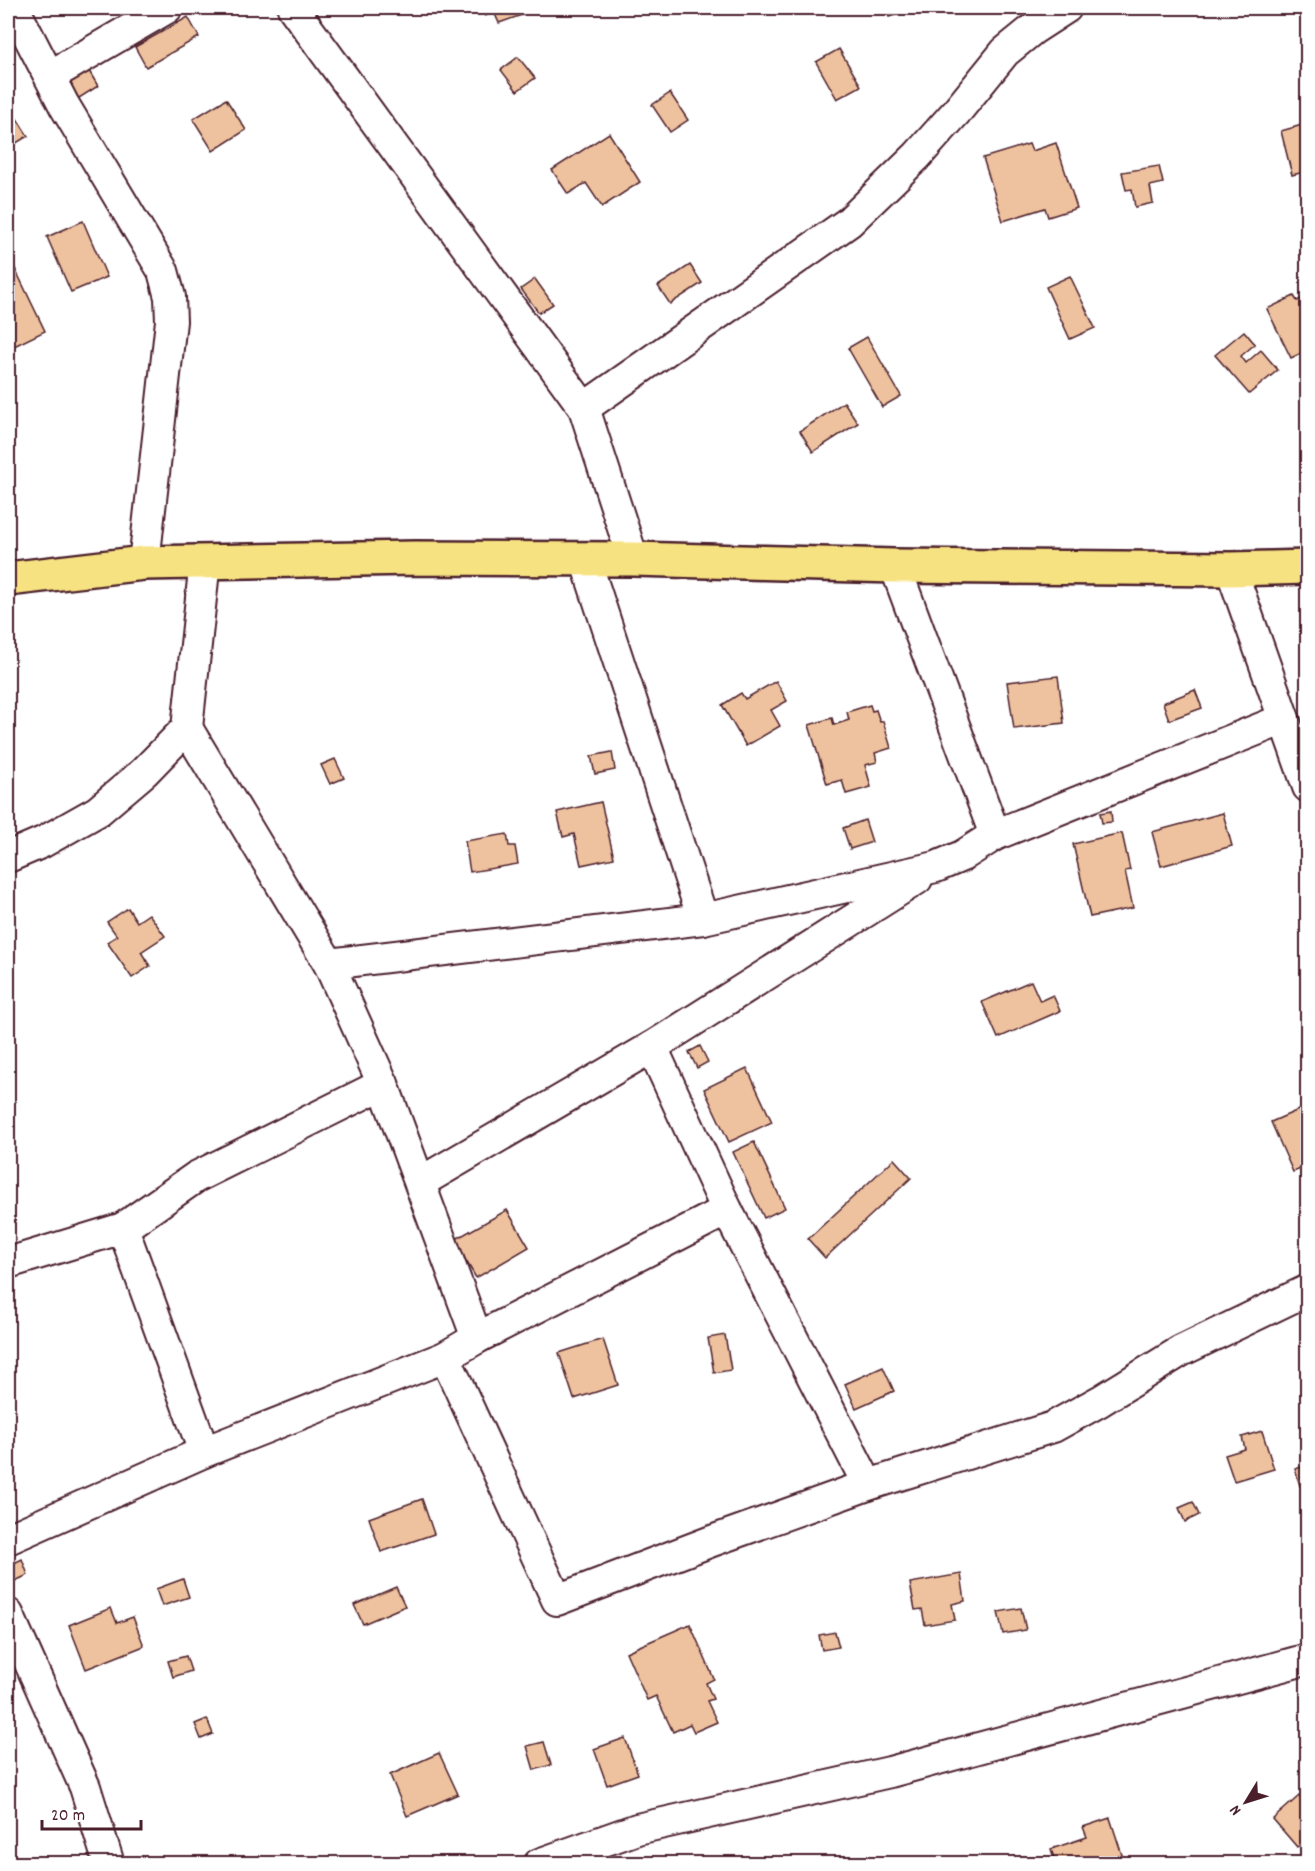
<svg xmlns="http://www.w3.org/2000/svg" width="1315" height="1871" font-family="Dekko,sans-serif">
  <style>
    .building { fill: #eec29e; stroke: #4a1f2b; stroke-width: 1.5 }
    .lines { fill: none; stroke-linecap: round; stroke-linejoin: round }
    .minor-casing { stroke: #4a1f2b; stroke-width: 34 }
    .primary-casing { stroke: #4a1f2b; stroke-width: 38 }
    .minor { stroke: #fff; stroke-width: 30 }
    .primary { stroke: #f7e281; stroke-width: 33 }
  </style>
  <rect width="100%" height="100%" fill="#fff"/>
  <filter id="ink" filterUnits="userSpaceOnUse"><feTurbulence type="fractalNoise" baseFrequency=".0167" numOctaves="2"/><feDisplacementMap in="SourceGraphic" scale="12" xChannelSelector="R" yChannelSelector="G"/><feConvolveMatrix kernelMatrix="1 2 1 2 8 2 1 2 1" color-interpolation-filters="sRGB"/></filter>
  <g filter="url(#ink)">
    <g class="building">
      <polygon points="482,8 542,8 499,23 494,12 485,16"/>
      <polygon points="886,8 914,8 914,9 889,17"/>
      <polygon points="188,17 199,37 146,67 135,47"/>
      <polygon points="839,49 861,86 837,99 816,62"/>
      <polygon points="518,57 535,78 517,91 501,70"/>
      <polygon points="89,71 98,86 76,100 67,84"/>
      <polygon points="670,93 688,120 670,132 652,105"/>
      <polygon points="226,99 246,130 213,151 193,119"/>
      <polygon points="16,117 28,136 8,148 8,121"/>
      <polygon points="1302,125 1308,149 1308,171 1292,175 1281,131"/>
      <polygon points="609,133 640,182 602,207 586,183 568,194 552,170"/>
      <polygon points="1056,143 1077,208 1048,217 1045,208 1003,221 983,158 1029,144 1032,151"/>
      <polygon points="1159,166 1163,183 1150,186 1153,203 1135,207 1132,189 1126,190 1122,172"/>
      <polygon points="83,221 107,277 71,292 47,237"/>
      <polygon points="8,254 45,331 8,349"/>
      <polygon points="690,265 702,283 670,304 658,286"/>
      <polygon points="1070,276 1095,328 1070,339 1046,287"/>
      <polygon points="535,279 553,304 539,313 521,289"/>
      <polygon points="1294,296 1297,301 1308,296 1308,350 1291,358 1267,309"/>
      <polygon points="1244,331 1255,344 1241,356 1246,363 1261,350 1278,370 1249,394 1215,355"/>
      <polygon points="867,337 901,396 882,407 848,348"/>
      <polygon points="844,402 858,423 813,452 800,431"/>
      <polygon points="1058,676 1064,723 1014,729 1007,682"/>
      <polygon points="776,681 787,701 771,710 780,726 746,746 722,705 741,693 745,699"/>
      <polygon points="1195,690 1202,708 1169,720 1163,703"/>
      <polygon points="870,705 872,711 876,710 880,722 883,721 891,748 875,753 877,762 865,765 871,787 846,794 842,780 827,784 809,725 832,718 834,725 849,720 847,712"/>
      <polygon points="612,752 615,770 595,774 591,756"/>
      <polygon points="335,759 344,778 330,784 321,765"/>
      <polygon points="601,802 614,858 581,865 574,834 563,837 557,812"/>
      <polygon points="1111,811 1112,822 1102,823 1100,813"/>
      <polygon points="1223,813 1232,846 1161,866 1152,832"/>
      <polygon points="865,820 872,842 850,849 843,828"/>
      <polygon points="1122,833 1130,870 1125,871 1133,908 1090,917 1073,844"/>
      <polygon points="507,834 509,846 515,846 518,864 470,872 465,841"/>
      <polygon points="128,908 137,922 149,914 165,936 141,952 150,966 132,978 107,942 117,936 107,922"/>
      <polygon points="1031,981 1040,1001 1053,995 1060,1011 998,1038 982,1002"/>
      <polygon points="700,1046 708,1062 697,1068 689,1052"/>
      <polygon points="747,1068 772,1122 729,1142 704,1089"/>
      <polygon points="1303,1108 1308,1117 1308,1166 1293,1172 1271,1122"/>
      <polygon points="754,1142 785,1208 764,1218 733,1152"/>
      <polygon points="894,1159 911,1178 825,1258 808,1239"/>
      <polygon points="507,1210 529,1247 476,1278 454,1240"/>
      <polygon points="725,1335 731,1370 714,1373 708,1338"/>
      <polygon points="603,1339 618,1385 574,1399 559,1353"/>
      <polygon points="883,1367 894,1391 856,1408 845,1384"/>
      <polygon points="1262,1431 1274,1469 1234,1481 1225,1455 1245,1449 1242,1437"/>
      <polygon points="1308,1465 1308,1483 1300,1486 1295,1469"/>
      <polygon points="422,1499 434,1534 381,1552 369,1518"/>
      <polygon points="1193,1502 1199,1515 1185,1522 1179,1508"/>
      <polygon points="22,1559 28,1575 15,1581 8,1566"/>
      <polygon points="961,1574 965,1601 952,1604 955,1620 925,1625 922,1609 915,1610 910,1583"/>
      <polygon points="183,1579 189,1597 162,1606 156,1589"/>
      <polygon points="396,1587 405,1606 363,1624 354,1605"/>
      <polygon points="111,1608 117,1623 133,1617 144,1646 86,1669 69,1625"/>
      <polygon points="1021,1608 1026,1630 1003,1634 998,1612"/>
      <polygon points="690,1624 714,1679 706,1683 713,1699 707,1701 717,1722 694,1732 690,1724 673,1732 656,1696 647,1700 626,1652"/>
      <polygon points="835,1632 839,1647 822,1650 819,1635"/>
      <polygon points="186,1656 191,1671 173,1677 168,1661"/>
      <polygon points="207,1719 213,1734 201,1739 195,1724"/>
      <polygon points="625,1738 638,1774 607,1785 594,1749"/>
      <polygon points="544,1742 551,1765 534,1770 527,1746"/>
      <polygon points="439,1753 458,1794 407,1816 390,1775"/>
      <polygon points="1299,1796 1308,1806 1308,1839 1297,1847 1273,1819"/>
      <polygon points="1110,1818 1125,1864 1056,1864 1051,1849 1087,1837 1083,1827"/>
    </g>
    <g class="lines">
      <g class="minor-casing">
        <g id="minor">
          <polyline points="14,8 64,105 163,271 170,297 171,321 144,563"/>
          <polyline points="293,8 584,408 633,559"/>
          <polyline points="50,76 167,8"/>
          <polyline points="584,408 849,222 917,156 958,110 1005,52 1032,30 1066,8"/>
          <polyline points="585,559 703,919"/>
          <polyline points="895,566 995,835"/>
          <polyline points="1231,569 1308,787"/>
          <polyline points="187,728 329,964 383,1084 477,1338 445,1357 557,1600 712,1541 868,1485 1053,1427 1100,1401 1181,1351 1308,1290"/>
          <polyline points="8,857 43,842 98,811 144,772 187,728 205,561"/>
          <polyline points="329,964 703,919 936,867 962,856 995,835 1284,719"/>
          <polyline points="652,1047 727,1210 868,1485"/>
          <polyline points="421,1182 652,1047 917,879"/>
          <polyline points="8,1263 123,1228"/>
          <polyline points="477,1338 727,1210"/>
          <polyline points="204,1452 123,1228 196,1177 383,1084"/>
          <polyline points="8,1539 204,1452 445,1357"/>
          <polyline points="8,1614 85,1787 109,1864"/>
          <polyline points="539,1864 637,1829 890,1772 1308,1659"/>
        </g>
      </g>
      <g class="primary-casing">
        <polyline id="primary" points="8,579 144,563 414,558 633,559 895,566 1231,569 1308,567"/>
      </g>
      <use href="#minor" class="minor"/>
      <use href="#primary" class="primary"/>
    </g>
  </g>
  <rect width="1315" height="1871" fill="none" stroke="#fff" stroke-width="30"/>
  <rect x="15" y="15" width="1285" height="1841" fill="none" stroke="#4a1f2b" stroke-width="2" filter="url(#ink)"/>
  <g transform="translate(1246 1802) rotate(232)" stroke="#ffffff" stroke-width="4.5" paint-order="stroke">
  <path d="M0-4.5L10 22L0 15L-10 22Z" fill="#4a1f2b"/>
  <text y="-9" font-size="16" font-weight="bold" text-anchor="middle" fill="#4a1f2b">N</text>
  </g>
  <path d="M42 1820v9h99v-9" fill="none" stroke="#4a1f2b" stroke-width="3"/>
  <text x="51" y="1820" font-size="18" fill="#4a1f2b" stroke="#ffffff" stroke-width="4.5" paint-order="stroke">20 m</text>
</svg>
